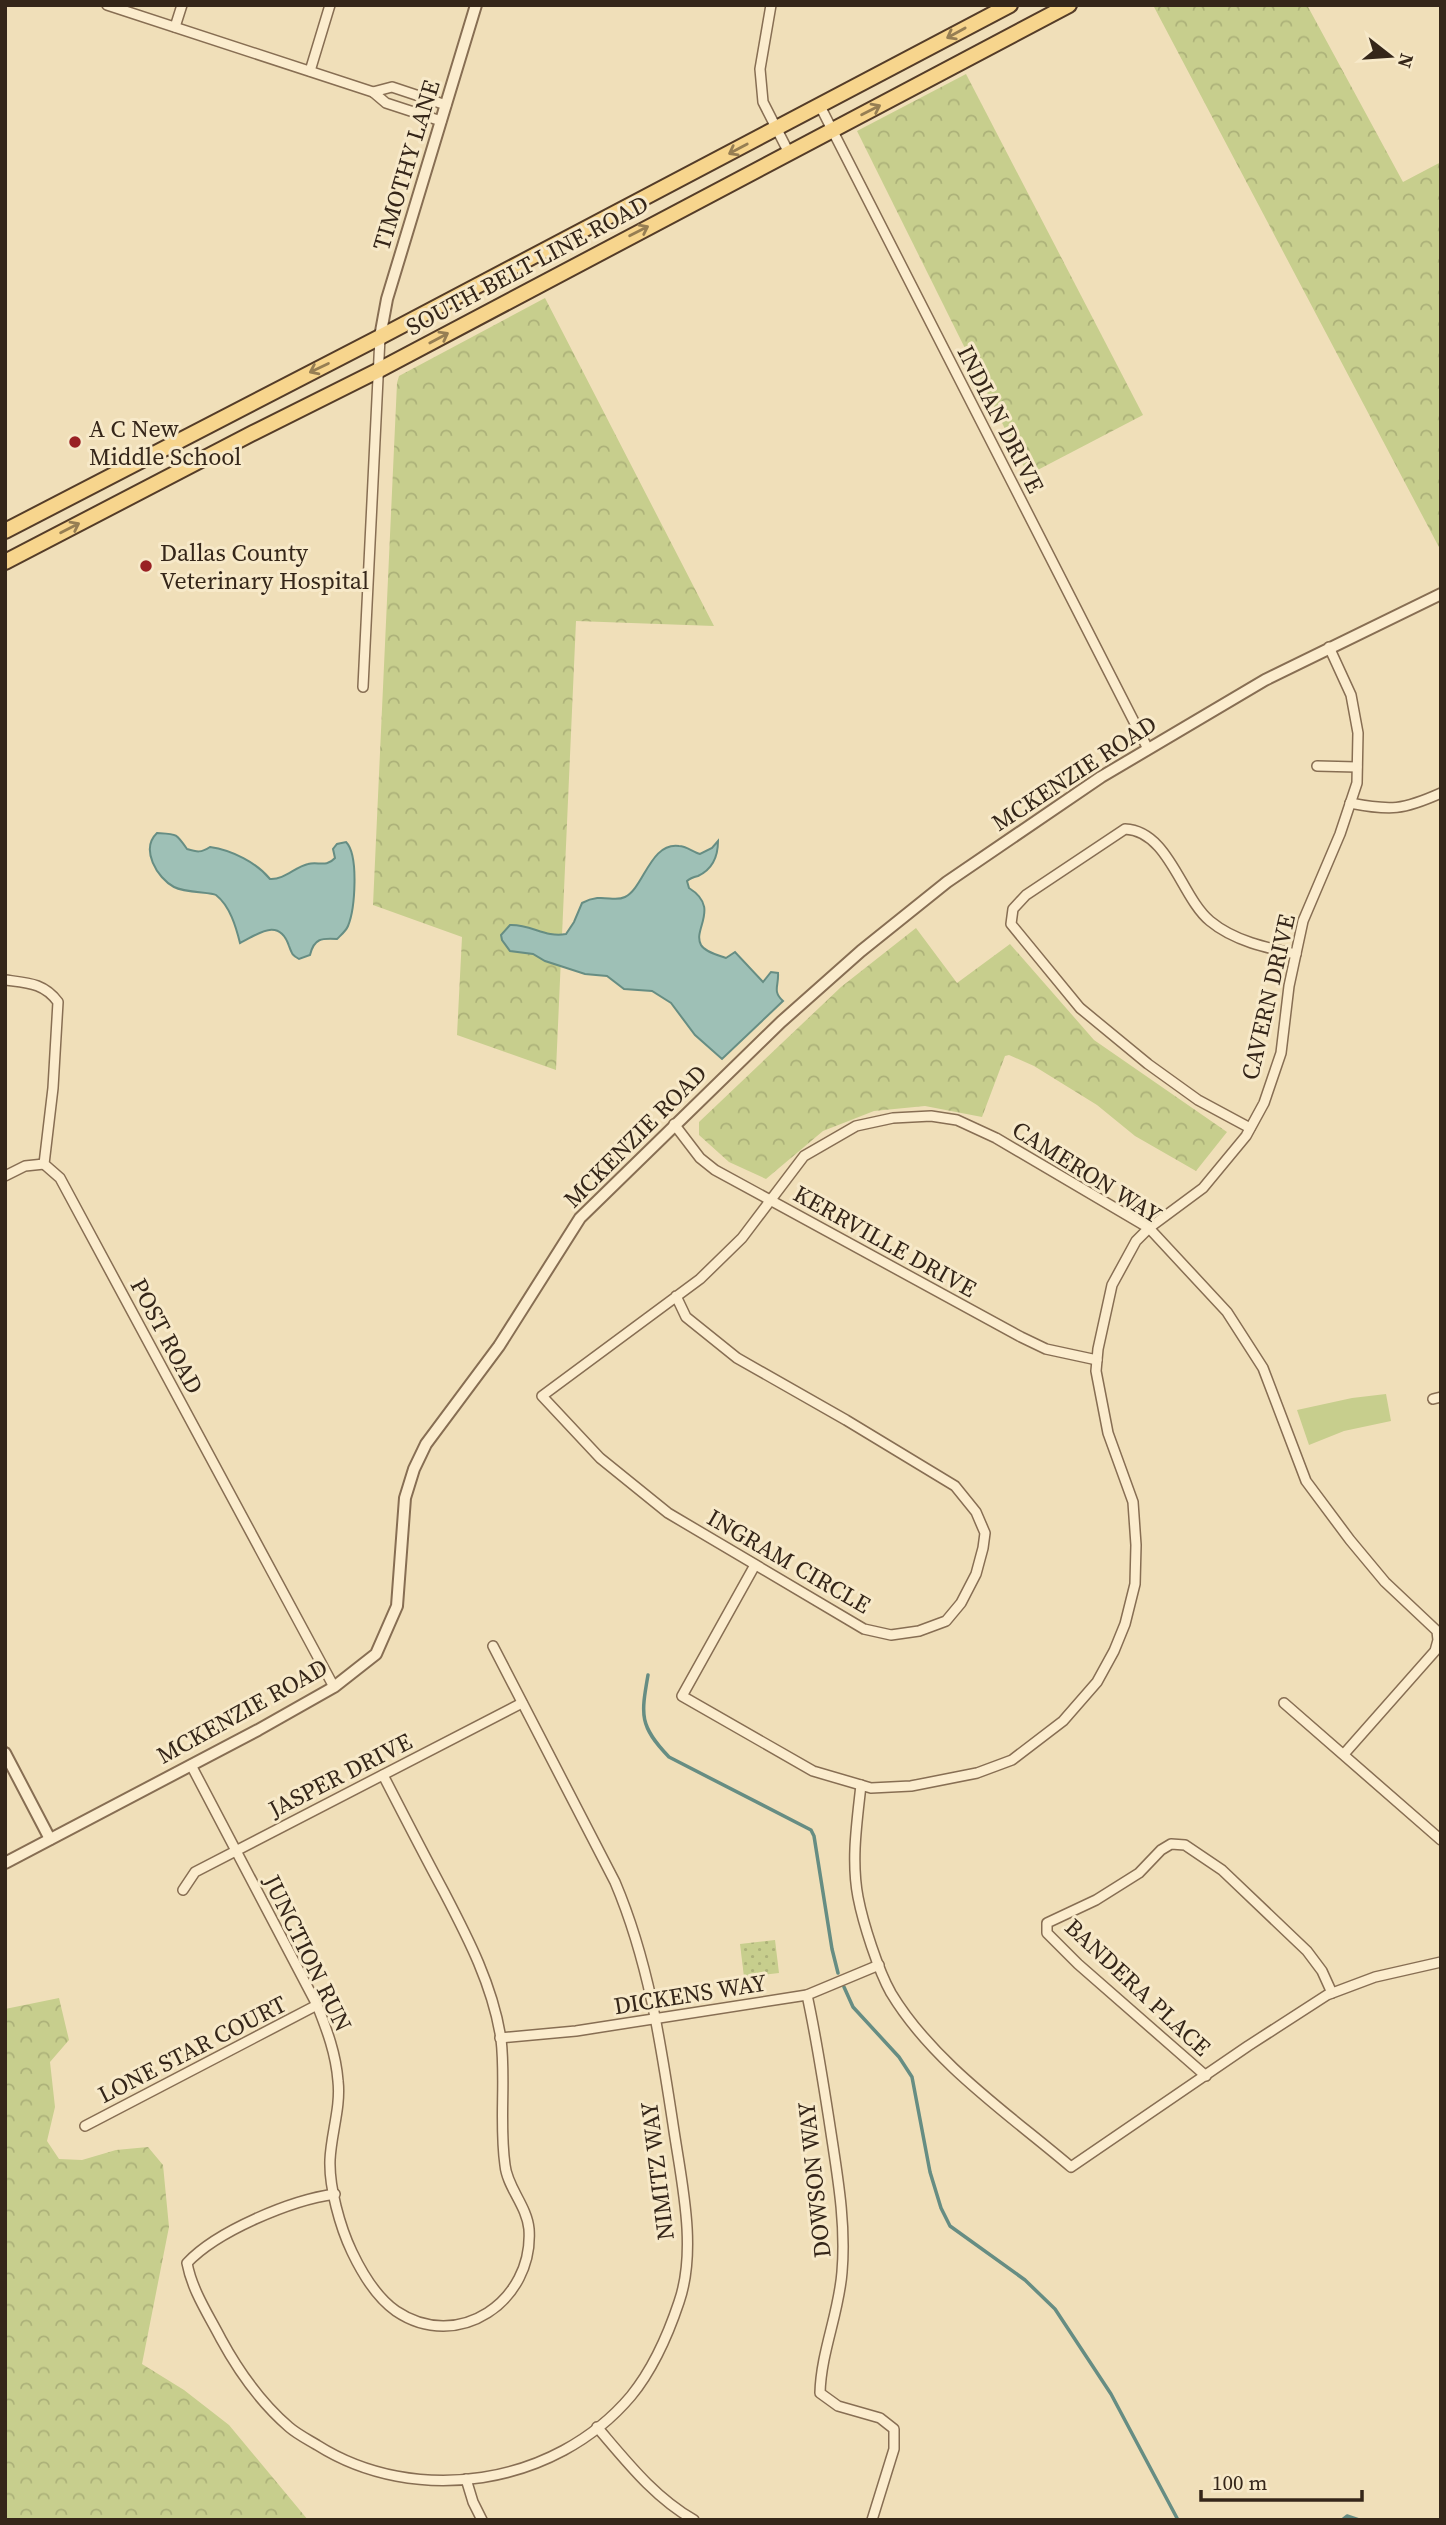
<svg xmlns="http://www.w3.org/2000/svg" width="1446" height="2525" font-family="'Source Serif 4',serif">
  <style>
    .grass { fill: #c7ce8d }
    .forest { fill: url(#forest-crowns) }
    .park { fill: url(#park-dots) }
    .water { fill: #9ec0b6; stroke: #668d83; stroke-width: 2 }
    .lines { fill: none; stroke-linecap: round; stroke-linejoin: round }
    .stream { stroke: #668d83; stroke-width: 3.5 }
    .minor-casing { stroke: #876e53; stroke-width: 12 }
    .tertiary-casing { stroke: #876e53; stroke-width: 14 }
    .primary-casing { stroke: #543c28; stroke-width: 18 }
    .minor { stroke: #fbeccd; stroke-width: 9 }
    .tertiary { stroke: #fbeccd; stroke-width: 10 }
    .primary { stroke: #f7d58d; stroke-width: 14 }
    .oneway { stroke: #967e53 }
    .poi-dot { fill: #992023; stroke: #f7e9c9; stroke-width: 2.5 }
    .labels { text-anchor: middle; dominant-baseline: central; stroke-width: 6; stroke-linejoin: round; paint-order: stroke }
    .street-label { font-size: 24px; fill: #352619; stroke: #f7e9c9 }
    .poi-label { font-size: 24px; fill: #352619; stroke: #f7e9c9; text-anchor: start }
  </style>
  <defs>
    <pattern id="forest-crowns" width="20" height="18" patternUnits="userSpaceOnUse" patternTransform="scale(1.75)"><rect width="20" height="18" fill="#c7ce8d"/><path d="M2 6a3 3 0 1 1 6 0M12 15a3 3 0 1 1 6 0" fill="none" stroke="#acb179"/></pattern>
    <pattern id="park-dots" width="8" height="8" patternUnits="userSpaceOnUse" patternTransform="scale(1.75)"><rect width="8" height="8" fill="#c7ce8d"/><path d="M2 2h.1M6 6h.1" fill="none" stroke="#acb179" stroke-width="1.8" stroke-linecap="round"/></pattern>
  </defs>
  <rect width="100%" height="100%" fill="#f0dfb9"/>
  <polygon class="grass" points="1386,1394 1391,1421 1344,1431 1309,1445 1297,1410 1352,1398"/>
  <g class="forest">
    <polygon points="1153,5 1307,5 1403,182 1441,162 1441,551"/>
    <polygon points="966,74 1143,415 1028,475 857,131"/>
    <polygon points="545,298 714,626 576,621 556,1070 457,1035 462,937 373,905 397,383 399,376"/>
    <polygon points="916,928 957,983 1010,944 1094,1040 1227,1132 1196,1171 1135,1136 1097,1105 1034,1066 1009,1055 1005,1056 982,1117 925,1106 874,1111 823,1131 766,1179 729,1162 699,1135 699,1122 841,987"/>
    <polygon points="59,1998 69,2040 50,2062 55,2107 47,2141 59,2159 82,2160 116,2150 148,2147 163,2165 169,2227 142,2364 184,2390 229,2425 308,2520 5,2520 5,2009"/>
  </g>
  <polygon class="park" points="775,1940 779,1973 744,1977 740,1944"/>
  <g class="water">
    <path d="M 157,833 C 177,834 176,833 187,849 C 197,852 201,853 210,847 C 232,850 257,863 270,879 C 284,880 295,867 308,864 C 318,861 326,868 335,858 L 333,849 L 337,844 L 346,842 C 359,855 355,909 348,926 C 346,931 341,935 337,939 C 322,938 314,938 310,955 L 299,959 C 292,955 292,954 289,946 C 279,916 257,935 240,943 C 236,927 230,906 216,895 C 211,892 185,893 174,887 C 157,878 140,849 157,833 Z"/>
    <path d="M 718,841 C 718,856 713,869 698,876 C 694,877 690,878 687,881 L 689,888 C 721,908 692,929 701,945 C 705,952 718,955 726,958 L 735,952 L 763,982 L 771,972 L 778,973 C 779,986 772,991 783,1001 L 722,1059 L 695,1035 L 671,1003 L 652,991 L 624,989 L 607,976 L 585,974 L 545,961 L 533,954 L 510,951 L 502,940 L 501,935 L 510,925 C 531,924 545,938 566,934 L 574,922 L 582,903 C 602,892 613,903 625,897 C 644,888 650,842 679,846 C 686,846 693,852 700,854 L 712,848 Z"/>
  </g>
  <g class="lines">
    <g class="stream">
      <path d="M 648,1675 C 641,1715 639,1726 669,1757 L 811,1830 L 814,1836 L 832,1949 L 838,1973"/>
      <polyline points="844,1987 853,2007 899,2057 912,2077 930,2172 941,2208 950,2226 1025,2280 1055,2309 1111,2394 1178,2520"/>
      <polyline points="1342,2520 1347,2516 1359,2520"/>
    </g>
    <g class="minor-casing">
      <g id="minor">
        <polyline points="107,5 373,92 386,103 441,121"/>
        <polyline points="771,5 760,69 763,102 789,153"/>
        <polyline points="175,27 182,5"/>
        <polyline points="310,71 330,5"/>
        <polyline points="373,92 392,87 446,105"/>
        <polyline points="820,106 1148,749"/>
        <polyline points="363,687 380,337"/>
        <polyline points="1317,766 1357,767"/>
        <path d="M 1350,803 C 1391,811 1403,810 1441,793"/>
        <path d="M 5,980 C 28,983 44,983 58,1002 L 53,1088 L 44,1164 L 60,1178 L 334,1687"/>
        <polyline points="674,1124 700,1158 715,1170 1021,1337 1046,1349 1097,1360"/>
        <path d="M 1250,1128 L 1198,1100 L 1148,1064 L 1080,1008 L 1011,924 L 1013,909 L 1026,895 L 1125,829 C 1169,831 1181,897 1210,921 C 1234,941 1267,948 1296,954"/>
        <polyline points="5,1176 25,1166 44,1164"/>
        <polyline points="676,1296 686,1317 737,1358 846,1420 955,1486 976,1512 985,1533 983,1548 976,1574 961,1603 946,1621 919,1631 891,1635 864,1629 668,1513 600,1458 542,1396 700,1279 742,1238 804,1156 856,1126 893,1118 931,1116 957,1120 996,1138 1149,1228 1227,1312 1263,1368 1306,1481 1350,1540 1385,1582 1437,1631 1438,1640 1435,1651 1344,1754"/>
        <polyline points="1433,1399 1441,1397"/>
        <polyline points="755,1565 682,1696 813,1771 871,1788 911,1786 977,1773 1012,1760 1063,1721 1097,1682 1114,1651 1125,1624 1135,1584 1136,1545 1133,1502 1108,1433 1096,1371 1098,1349 1112,1285 1136,1241 1149,1228 1203,1188 1246,1136 1264,1103 1281,1053 1289,986 1303,921 1340,834 1357,783 1358,733 1351,695 1329,647"/>
        <polyline points="1284,1703 1441,1840"/>
        <path d="M 191,1765 L 317,2005 C 327,2030 336,2054 338,2081 C 341,2107 331,2134 330,2160 C 329,2187 340,2227 352,2252 C 362,2273 376,2297 396,2311 C 458,2353 534,2301 529,2229 C 527,2206 507,2187 505,2165 C 499,2123 506,2081 501,2039 C 493,1986 468,1938 444,1892 C 423,1853 403,1814 383,1775"/>
        <path d="M 861,1785 C 857,1822 851,1860 858,1897 C 863,1923 878,1970 891,1993 C 933,2063 1010,2115 1071,2167 L 1248,2046 L 1327,1995 L 1375,1977 L 1441,1962"/>
        <polyline points="183,1890 195,1872 522,1703"/>
        <path d="M 807,1995 C 817,2041 824,2087 831,2133 C 838,2179 846,2225 842,2272 C 839,2313 821,2352 820,2393 L 838,2406 L 880,2418 L 894,2429 L 894,2449 L 872,2520"/>
        <polyline points="500,2038 576,2031 807,1995 879,1965"/>
        <polyline points="1206,2076 1078,1964 1047,1933 1047,1923 1096,1900 1139,1873 1161,1850 1171,1844 1185,1845 1222,1870 1307,1951 1322,1971 1332,1993"/>
        <polyline points="85,2126 317,2005"/>
        <path d="M 335,2194 C 291,2200 217,2231 187,2263 C 192,2290 208,2314 221,2339 C 239,2372 260,2402 289,2427 C 297,2434 307,2439 317,2445 C 415,2507 555,2486 631,2396 C 653,2369 668,2335 679,2302 C 697,2250 682,2184 674,2131 C 661,2045 649,1962 615,1882 L 493,1646"/>
        <path d="M 597,2427 C 627,2462 654,2497 694,2520"/>
        <polyline points="466,2479 473,2502 482,2520"/>
      </g>
    </g>
    <g class="tertiary-casing">
      <g id="tertiary">
        <polyline points="380,337 387,299 476,5"/>
        <polyline points="5,1753 50,1839"/>
        <polyline points="5,1863 258,1730 334,1687 376,1654 397,1606 405,1498 414,1469 426,1444 499,1346 580,1218 781,1022 861,951 947,882 1101,777 1265,680 1441,594"/>
      </g>
    </g>
    <g class="primary-casing">
      <g id="primary">
        <polyline points="5,531 380,337 1010,5"/>
        <polyline points="5,562 253,433 379,370 1069,5"/>
      </g>
    </g>
    <use href="#minor" class="minor"/>
    <use href="#tertiary" class="tertiary"/>
    <use href="#primary" class="primary"/>
  </g>
  <defs><path id="oneway-shaft" d="M-6 0H5M1.5-3L5.5 0L1.5 3" fill="none" stroke-width="1.6" stroke-linecap="round" stroke-linejoin="round" transform="scale(1.75)"/></defs>
  <g class="oneway">
    <use href="#oneway-shaft" transform="translate(956 33) rotate(151)"/>
    <use href="#oneway-shaft" transform="translate(871 110) rotate(-27)"/>
    <use href="#oneway-shaft" transform="translate(738 149) rotate(152)"/>
    <use href="#oneway-shaft" transform="translate(639 231) rotate(-27)"/>
    <use href="#oneway-shaft" transform="translate(439 338) rotate(-28)"/>
    <use href="#oneway-shaft" transform="translate(319 368) rotate(154)"/>
    <use href="#oneway-shaft" transform="translate(70 528) rotate(-27)"/>
  </g>
  <g class="poi-dot">
    <circle cx="75" cy="442" r="7"/>
    <circle cx="146" cy="566" r="7"/>
  </g>
  <g class="labels">
    <g class="street-label">
      <text transform="translate(406 165) rotate(-73)">TIMOTHY LANE</text>
      <text transform="translate(527 265) rotate(-28)">SOUTH BELT LINE ROAD</text>
      <text transform="translate(1001 419) rotate(63)">INDIAN DRIVE</text>
      <text transform="translate(1074 773) rotate(-33)">MCKENZIE ROAD</text>
      <text transform="translate(1268 997) rotate(-77)">CAVERN DRIVE</text>
      <text transform="translate(635 1136) rotate(-45)">MCKENZIE ROAD</text>
      <text transform="translate(1087 1172) rotate(32)">CAMERON WAY</text>
      <text transform="translate(885 1241) rotate(29)">KERRVILLE DRIVE</text>
      <text transform="translate(167 1336) rotate(62)">POST ROAD</text>
      <text transform="translate(789 1561) rotate(30)">INGRAM CIRCLE</text>
      <text transform="translate(242 1711) rotate(-29)">MCKENZIE ROAD</text>
      <text transform="translate(340 1775) rotate(-27)">JASPER DRIVE</text>
      <text transform="translate(308 1953) rotate(64)">JUNCTION RUN</text>
      <text transform="translate(1138 1987) rotate(43)">BANDERA PLACE</text>
      <text transform="translate(690 1994) rotate(-9)">DICKENS WAY</text>
      <text transform="translate(192 2049) rotate(-27)">LONE STAR COURT</text>
      <text transform="translate(657 2171) rotate(-97)">NIMITZ WAY</text>
      <text transform="translate(814 2180) rotate(-96)">DOWSON WAY</text>
    </g>
    <g class="poi-label">
      <text x="89" y="428">A C New<tspan x="89" dy="28">Middle School</tspan></text>
      <text x="160" y="552">Dallas County<tspan x="160" dy="28">Veterinary Hospital</tspan></text>
    </g>
  </g>
  <rect width="1446" height="2525" fill="none" stroke="#352619" stroke-width="14"/>
  <g transform="translate(1390 56) rotate(107)" stroke="#f7e9c9" stroke-width="5" paint-order="stroke">
  <path d="M0-5L12 26L0 18L-12 26Z" fill="#352619"/>
  <text y="-10" font-size="19" font-weight="bold" text-anchor="middle" fill="#352619">N</text>
  </g>
  <path d="M1201 2490v10h161v-10" fill="none" stroke="#352619" stroke-width="3.5"/>
  <text x="1212" y="2490" font-size="21" fill="#352619" stroke="#f7e9c9" stroke-width="5" paint-order="stroke">100 m</text>
</svg>
